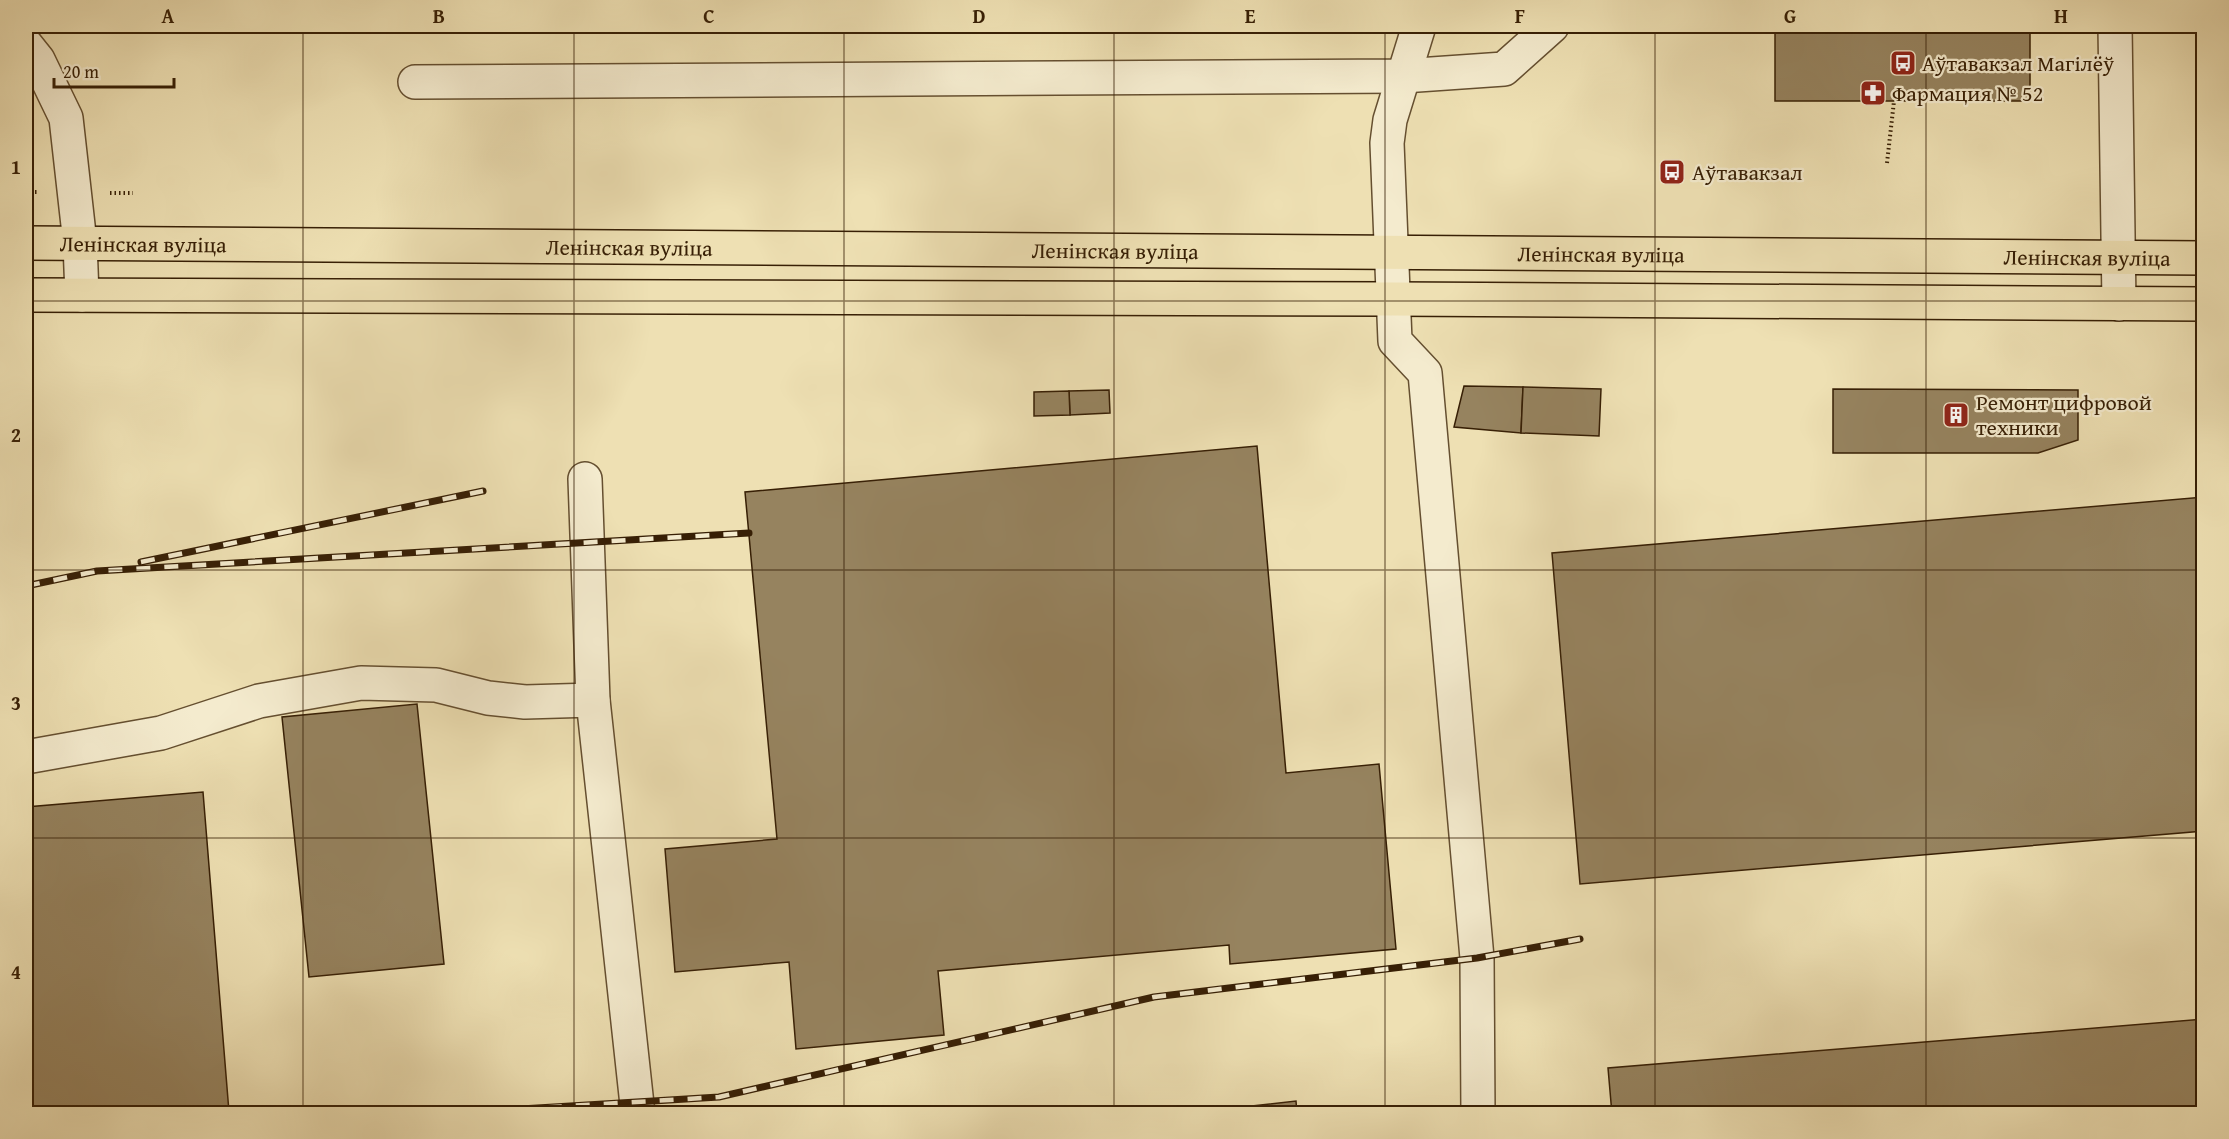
<svg xmlns="http://www.w3.org/2000/svg" width="2229" height="1139" font-family="'Gentium Book Plus',serif">
  <style>
    .building { fill: #96835f; stroke: #371f05; stroke-width: 1.5 }
    .lines { fill: none; stroke-linecap: round; stroke-linejoin: round }
    .minor-casing { stroke: #654f30; stroke-width: 36 }
    .major-casing { stroke: #371f05; stroke-width: 36 }
    .path { stroke: #371f05; stroke-width: 4; stroke-dasharray: 1.5 3; stroke-linecap: butt }
    .minor { stroke: #f4ebce; stroke-width: 33 }
    .major { stroke: #eee0b3; stroke-width: 33 }
    .rail-casing { stroke: #371f05; stroke-width: 7 }
    .rail { stroke: #f4ebce; stroke-width: 4.5; stroke-dasharray: 14; stroke-linecap: butt }
    .grid { fill: none; stroke: #371f05; stroke-width: 1.5; stroke-opacity: 0.55 }
    .labels { text-anchor: middle; dominant-baseline: central; stroke-width: 4.5; stroke-linejoin: round; paint-order: stroke }
    .poi-label { font-size: 22px; fill: #371f05; stroke: #f4ebce; text-anchor: start }
    .street-label { font-size: 22px; fill: #371f05; stroke: #f4ebce }
    .neatline { fill: none; stroke: #371f05; stroke-width: 2 }
    .grid-label { font-size: 20px; text-anchor: middle; font-weight: bold; fill: #371f05 }
  </style>
  <rect width="100%" height="100%" fill="#eee0b3"/>
  <filter id="stains"><feTurbulence type="fractalNoise" baseFrequency=".00333" numOctaves="4"/><feColorMatrix values="0 0 0 0 .2 0 0 0 0 .09 0 0 0 0 .02 0 0 0 .5 -.17"/></filter>
  <radialGradient id="worn" r=".72"><stop offset=".6" stop-color="#630" stop-opacity="0"/><stop offset="1" stop-color="#630" stop-opacity=".3"/></radialGradient>
  <g class="building">
    <rect x="1775" y="26" width="255" height="75"/>
    <polygon points="1464,386 1523,387 1521,433 1454,427"/>
    <polygon points="1523,387 1601,389 1599,436 1521,433"/>
    <polygon points="1833,389 2078,390 2078,440 2038,453 1833,453"/>
    <polygon points="1109,390 1110,413 1070,415 1069,391"/>
    <polygon points="1069,391 1070,415 1034,416 1034,392"/>
    <polygon points="1257,446 1286,773 1379,764 1396,949 1230,964 1229,945 938,971 944,1035 796,1049 789,962 675,972 665,849 777,839 745,492"/>
    <polygon points="2204,497 2204,831 1580,884 1552,553"/>
    <polygon points="417,704 444,964 309,977 282,717"/>
    <polygon points="203,792 229,1112 26,1114 26,807"/>
    <polygon points="2204,1019 2204,1114 1612,1114 1608,1068"/>
    <polygon points="1296,1101 1297,1114 1179,1114"/>
  </g>
  <g class="lines">
    <g class="minor-casing">
      <g id="minor">
        <polyline points="1419,26 1390,120 1387,143 1395,341 1425,373 1477,958 1478,1114"/>
        <polyline points="2115,26 2119,304"/>
        <polyline points="26,45 38,60 66,118 80,243 82,295"/>
        <polyline points="415,82 1403,76 1504,69 1552,26"/>
        <polyline points="585,479 593,700 638,1114"/>
        <polyline points="26,757 161,733 259,701 361,683 436,685 488,698 525,702 593,700"/>
      </g>
    </g>
    <g class="major-casing">
      <g id="major">
        <path id="s1" d="M 26,243 L 2204,258"/>
        <polyline points="26,295 1393,299 2204,304"/>
      </g>
    </g>
    <g class="path">
      <polyline points="1887,163 1894,101"/>
      <polyline points="26,192 37,192"/>
      <polyline points="110,193 133,193"/>
    </g>
    <use href="#minor" class="minor"/>
    <use href="#major" class="major"/>
    <g class="rail-casing">
      <g id="rail">
        <polyline points="141,562 483,491"/>
        <polyline points="26,586 97,571 749,533"/>
        <polyline points="436,1114 719,1097 1154,997 1477,958 1580,939"/>
      </g>
    </g>
    <use href="#rail" class="rail"/>
  </g>
  <path class="grid" d="M 303,26 L 303,1114M 574,26 L 574,1114M 844,26 L 844,1114M 1114,26 L 1114,1114M 1385,26 L 1385,1114M 1655,26 L 1655,1114M 1926,26 L 1926,1114M 26,301 L 2204,301M 26,570 L 2204,570M 26,838 L 2204,838"/>
  <defs>
    <g id="bus-square" transform="scale(1.35)"><rect x="-9" y="-9" width="18" height="18" rx="4" fill="#8f2418" stroke="#f4ebce"/><path d="M-5-6H5V4H4V6H2V4H-2V6H-4V4H-5ZM-3.5-4V0h7V-4ZM-3.5 1.2v1.5H-2V1.2ZM2 1.2v1.5H3.5V1.2Z" fill="#fff"/></g>
    <g id="pharmacy-square" transform="scale(1.35)"><rect x="-9" y="-9" width="18" height="18" rx="4" fill="#8f2418" stroke="#f4ebce"/><path d="M-2-6h4v4h4v4h-4v4h-4v-4h-4v-4h4Z" fill="#fff"/></g>
    <g id="building-square" transform="scale(1.35)"><rect x="-9" y="-9" width="18" height="18" rx="4" fill="#8f2418" stroke="#f4ebce"/><path d="M-4-6H4V6H1V3H-1V6H-4ZM-2.5-4.3h1.7v1.8h-1.7ZM.8-4.3h1.7v1.8H.8ZM-2.5-1h1.7V.8h-1.7ZM.8-1h1.7V.8H.8Z" fill="#fff"/></g>
  </defs>
  <g fill-rule="evenodd">
    <use href="#bus-square" x="1903" y="63"/>
    <use href="#pharmacy-square" x="1873" y="93"/>
    <use href="#bus-square" x="1672" y="172"/>
    <use href="#building-square" x="1956" y="415"/>
  </g>
  <g class="labels">
    <g class="poi-label">
      <text x="1922" y="63">Аўтавакзал Магілёў</text>
      <text x="1892" y="93">Фармация № 52</text>
      <text x="1692" y="172">Аўтавакзал</text>
      <text x="1976" y="402">Ремонт цифровой<tspan x="1976" dy="25">техники</tspan></text>
    </g>
    <g class="street-label">
      <text stroke="none"><textPath href="#s1" startOffset="117">Ленінская вуліца</textPath></text>
      <text stroke="none"><textPath href="#s1" startOffset="603">Ленінская вуліца</textPath></text>
      <text stroke="none"><textPath href="#s1" startOffset="1089">Ленінская вуліца</textPath></text>
      <text stroke="none"><textPath href="#s1" startOffset="1575">Ленінская вуліца</textPath></text>
      <text stroke="none"><textPath href="#s1" startOffset="2061">Ленінская вуліца</textPath></text>
    </g>
  </g>
  <rect width="2229" height="1139" fill="none" stroke="#eee0b3" stroke-width="66"/>
  <path d="M54 78v9h120v-9" fill="none" stroke="#371f05" stroke-width="3"/>
  <text x="63" y="78" font-size="18" fill="#371f05" stroke="#f4ebce" stroke-width="4.5" paint-order="stroke">20 m</text>
  <rect x="33" y="33" width="2163" height="1073" class="neatline"/>
  <g class="grid-label">
    <text x="168" y="23">A</text>
    <text x="439" y="23">B</text>
    <text x="709" y="23">C</text>
    <text x="979" y="23">D</text>
    <text x="1250" y="23">E</text>
    <text x="1520" y="23">F</text>
    <text x="1790" y="23">G</text>
    <text x="2061" y="23">H</text>
    <text x="16" y="174">1</text>
    <text x="16" y="442">2</text>
    <text x="16" y="710">3</text>
    <text x="16" y="979">4</text>
  </g>
  <rect width="100%" height="100%" filter="url(#stains)"/>
  <rect width="100%" height="100%" fill="url(#worn)"/>
</svg>
